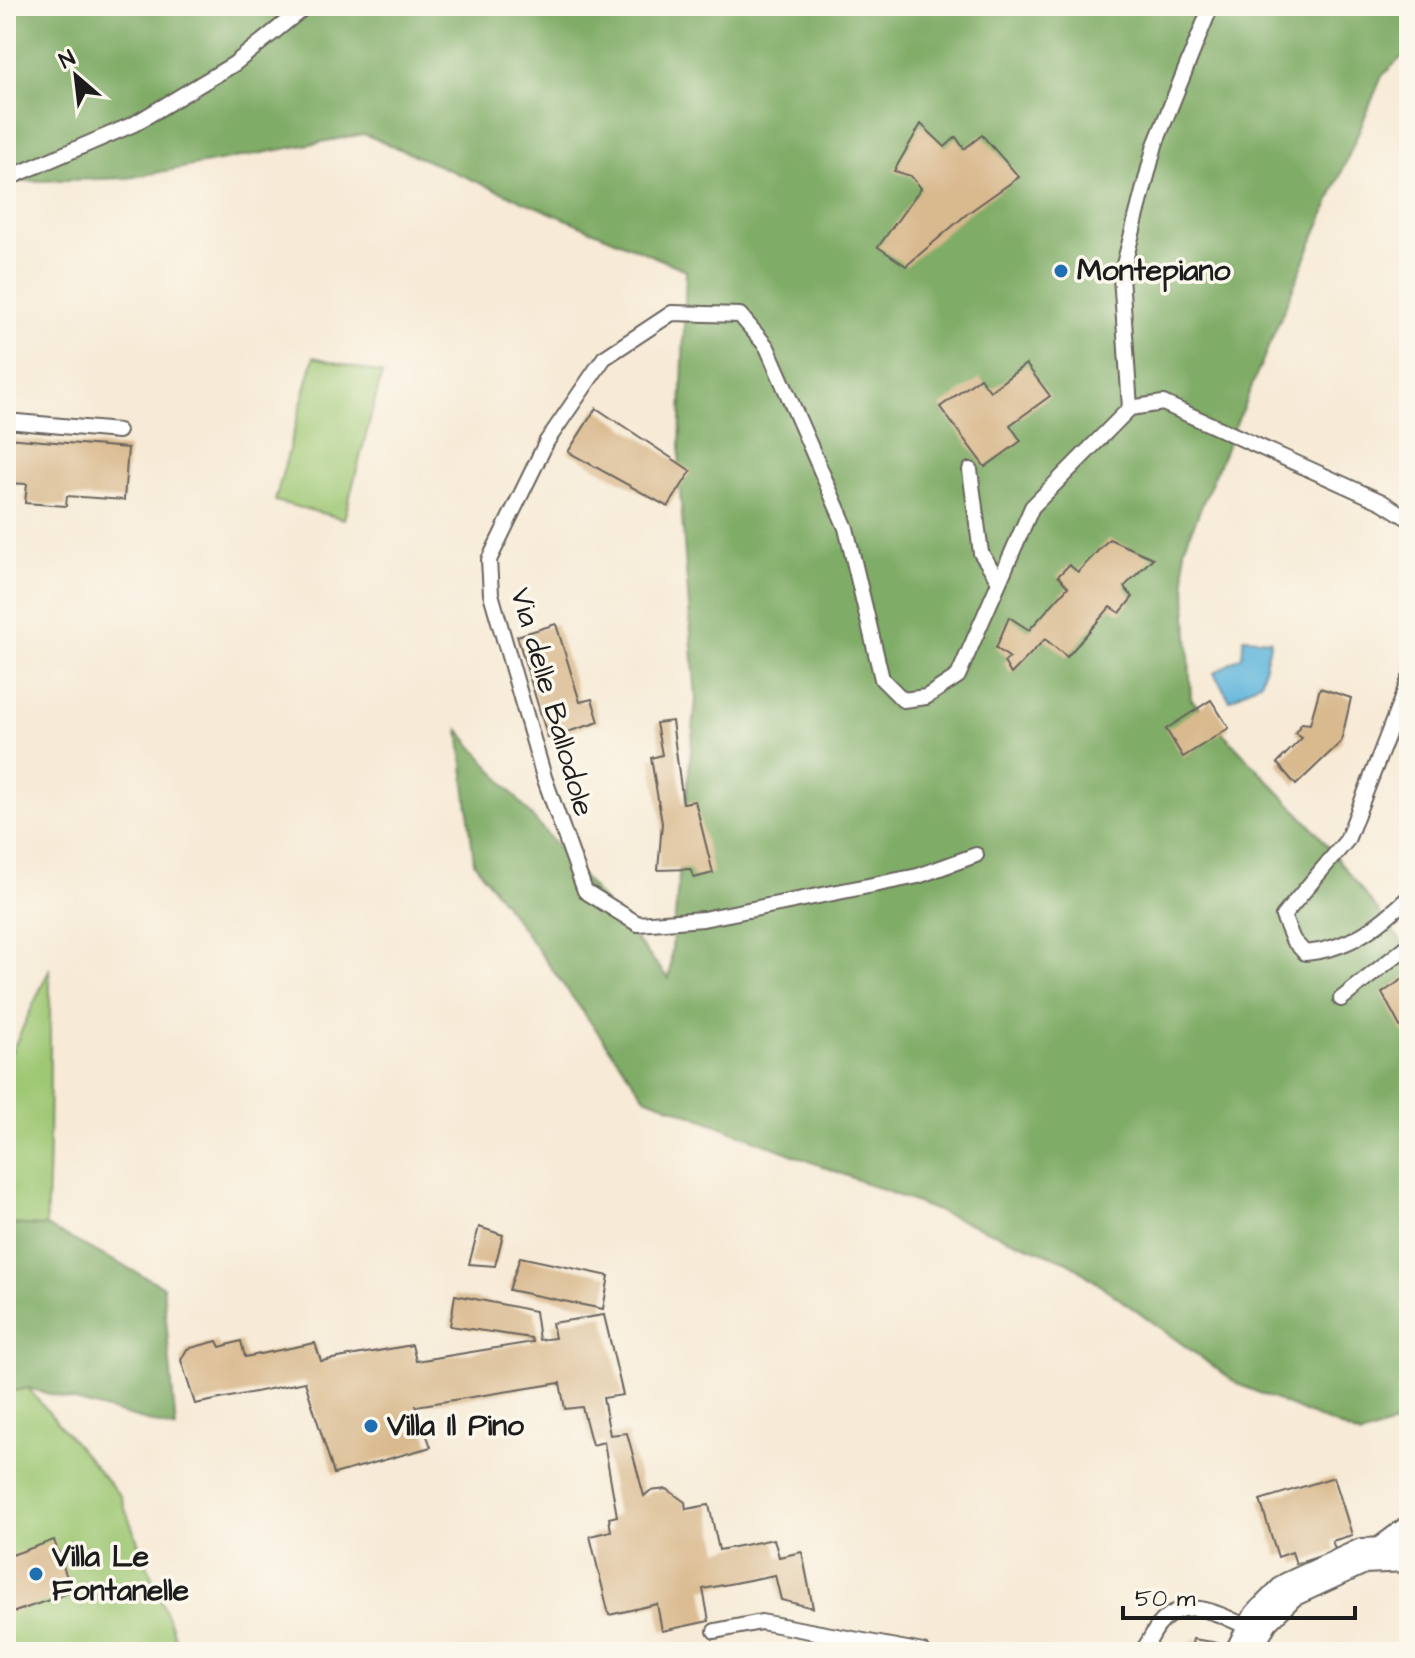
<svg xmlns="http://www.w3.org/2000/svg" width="1415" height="1658" font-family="'Architects Daughter',sans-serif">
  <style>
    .green { fill: #9fc874; stroke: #5e7248; stroke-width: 2 }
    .forest { fill: #7fac66; stroke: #4e6441; stroke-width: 2 }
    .water { fill: #5fb5db; stroke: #3e687c; stroke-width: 2 }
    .building { fill: #d9b98e }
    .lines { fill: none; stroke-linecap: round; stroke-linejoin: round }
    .service-casing { stroke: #69645d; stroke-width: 18 }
    .tertiary-casing { stroke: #69645d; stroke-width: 38 }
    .service { stroke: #fff; stroke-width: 14 }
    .tertiary { stroke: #fff; stroke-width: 34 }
    .poi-dot { fill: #1f6fb2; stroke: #fbf7ec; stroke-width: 3 }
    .labels { text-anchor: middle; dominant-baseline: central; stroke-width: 7; stroke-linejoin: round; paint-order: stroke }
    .poi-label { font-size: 30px; font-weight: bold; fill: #1c1c1c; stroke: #fbf7ec; text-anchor: start }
    .street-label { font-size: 30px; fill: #1c1c1c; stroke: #fbf7ec }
  </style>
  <rect width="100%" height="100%" fill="#fbf7ec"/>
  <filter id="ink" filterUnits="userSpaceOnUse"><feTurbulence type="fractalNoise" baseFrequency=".0125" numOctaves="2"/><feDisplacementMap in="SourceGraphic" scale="16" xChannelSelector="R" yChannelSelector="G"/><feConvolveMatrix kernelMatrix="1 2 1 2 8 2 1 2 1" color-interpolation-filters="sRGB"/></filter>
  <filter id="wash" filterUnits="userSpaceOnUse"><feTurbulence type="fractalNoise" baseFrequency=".006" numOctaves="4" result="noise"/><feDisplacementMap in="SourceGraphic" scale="32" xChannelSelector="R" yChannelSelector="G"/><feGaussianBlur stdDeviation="1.8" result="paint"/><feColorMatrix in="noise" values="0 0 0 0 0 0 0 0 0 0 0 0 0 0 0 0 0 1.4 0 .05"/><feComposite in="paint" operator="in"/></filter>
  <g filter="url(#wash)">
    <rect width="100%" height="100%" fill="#f7ead6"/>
    <g class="green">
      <polygon points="314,357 382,374 344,519 275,501"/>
      <path d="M 50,968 C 50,1109 52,1250 28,1388 L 120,1496 L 181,1652 L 6,1652 L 6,1064 Z"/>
    </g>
    <g class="forest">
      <polygon points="6,6 1409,6 1409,50 1382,76 1184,548 1191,699 1316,831 1409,951 1409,1419 1361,1436 1238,1384 1068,1262 645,1097 474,862 459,730 669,979 696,699 679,478 686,270 364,134 128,178 6,182"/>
      <polygon points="6,1224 46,1226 163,1286 176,1429 28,1388 6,1393"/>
    </g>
    <polygon class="water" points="1244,638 1271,640 1261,681 1230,700 1214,673 1242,656"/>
    <g id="blocks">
      <g class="building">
        <polygon points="921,124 945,147 956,137 964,149 982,135 1019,177 968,213 906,266 878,247 921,188 911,176 894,171"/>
        <polygon points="1026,364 1050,396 1010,425 1021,441 985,467 940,407 980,378 990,391"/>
        <polygon points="596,408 691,471 668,507 568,452"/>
        <polygon points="6,438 128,448 124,500 67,496 66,506 25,503 27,484 6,483"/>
        <polygon points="1109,539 1153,558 1124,587 1133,597 1120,613 1110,607 1067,657 1045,639 1011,674 1004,662 1010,658 996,648 1009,617 1029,630 1068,587 1058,576 1069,565 1078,572"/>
        <polygon points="556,624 580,702 592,699 599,722 548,738 517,636"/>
        <polygon points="1320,688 1351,698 1341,742 1296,785 1277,763 1302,738 1295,733 1302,723 1310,724"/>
        <polygon points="1211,700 1229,728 1183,757 1166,729"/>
        <polygon points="672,721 683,803 695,801 713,873 694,878 690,869 658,870 662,823 651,758 662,755 656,723"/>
        <polygon points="1409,975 1409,1031 1404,1034 1382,993"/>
        <polygon points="479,1227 503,1235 495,1266 469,1264"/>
        <polygon points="520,1257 609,1276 603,1309 509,1290"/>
        <polygon points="455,1295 535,1311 539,1340 555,1338 552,1323 604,1315 623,1395 603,1398 610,1435 627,1433 644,1496 650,1491 667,1489 685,1502 686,1509 709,1505 719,1550 774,1539 779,1557 802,1552 813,1608 781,1600 775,1575 703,1589 709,1621 662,1631 657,1604 609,1615 590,1536 611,1531 609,1518 617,1516 604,1442 592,1445 582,1407 565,1409 560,1383 416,1406 431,1447 334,1474 305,1382 195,1404 181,1360 187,1349 217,1341 220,1347 241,1341 245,1357 315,1343 321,1361 412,1345 416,1361 533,1342 531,1338 450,1326"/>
        <polygon points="1334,1477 1352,1535 1332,1541 1336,1551 1296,1564 1292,1552 1278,1557 1260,1500"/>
        <polygon points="54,1540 72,1592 6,1615 6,1557"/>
        <polygon points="1193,1639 1219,1643 1216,1652 1190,1652"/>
      </g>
    </g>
  </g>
  <g filter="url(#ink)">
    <use href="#blocks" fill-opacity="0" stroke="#69645d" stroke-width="2"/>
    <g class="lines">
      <g class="service-casing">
        <g id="service">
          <polyline points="6,179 134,124 234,64 306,6"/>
          <polyline points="1130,408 1121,276 1155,145 1211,6"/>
          <polyline points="6,421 118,431"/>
          <polyline points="970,470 981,553 999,581"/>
          <path d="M 1409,680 L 1347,840 L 1283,916 L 1293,940 L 1305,953 C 1350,949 1377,927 1409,897"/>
          <polyline points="976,855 918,876 703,919 638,924 585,891 544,777 491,594 489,560 547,441 604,358 672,313 740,315 767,347 846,528 882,679 903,700 926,697 958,676 1032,507 1130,408 1163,403 1382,502 1409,519"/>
          <polyline points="1341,999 1409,945"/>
          <polyline points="1373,1549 1409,1522"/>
          <polyline points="715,1631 761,1622 923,1652"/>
          <path d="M 1141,1652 C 1149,1644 1152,1633 1159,1625 C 1185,1592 1223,1616 1253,1630"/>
        </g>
      </g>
      <g class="tertiary-casing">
        <polyline id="tertiary" points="1243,1652 1261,1618 1289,1590 1363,1556 1409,1554"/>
      </g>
      <use href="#service" class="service"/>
      <use href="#tertiary" class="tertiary"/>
    </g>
  </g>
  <g class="poi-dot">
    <circle cx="1061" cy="271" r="8"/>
    <circle cx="371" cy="1426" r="8"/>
    <circle cx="36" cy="1574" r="8"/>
  </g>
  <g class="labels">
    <g class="poi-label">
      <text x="1077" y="271">Montepiano</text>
      <text x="387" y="1426">Villa Il Pino</text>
      <text x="52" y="1557">Villa Le<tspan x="52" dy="34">Fontanelle</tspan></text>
    </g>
    <g class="street-label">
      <text transform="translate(552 702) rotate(74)">Via delle Ballodole</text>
    </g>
  </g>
  <rect width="1415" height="1658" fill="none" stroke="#fbf7ec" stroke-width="32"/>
  <g transform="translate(76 76) rotate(332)" stroke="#fbf7ec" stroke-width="6" paint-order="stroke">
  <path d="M0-6L14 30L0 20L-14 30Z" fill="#1c1c1c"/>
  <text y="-12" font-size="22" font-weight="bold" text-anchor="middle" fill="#1c1c1c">N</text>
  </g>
  <path d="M1123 1606v12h232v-12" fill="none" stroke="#1c1c1c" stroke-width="4"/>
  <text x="1135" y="1606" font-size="24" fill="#1c1c1c" stroke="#fbf7ec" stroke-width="6" paint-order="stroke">50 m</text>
</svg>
